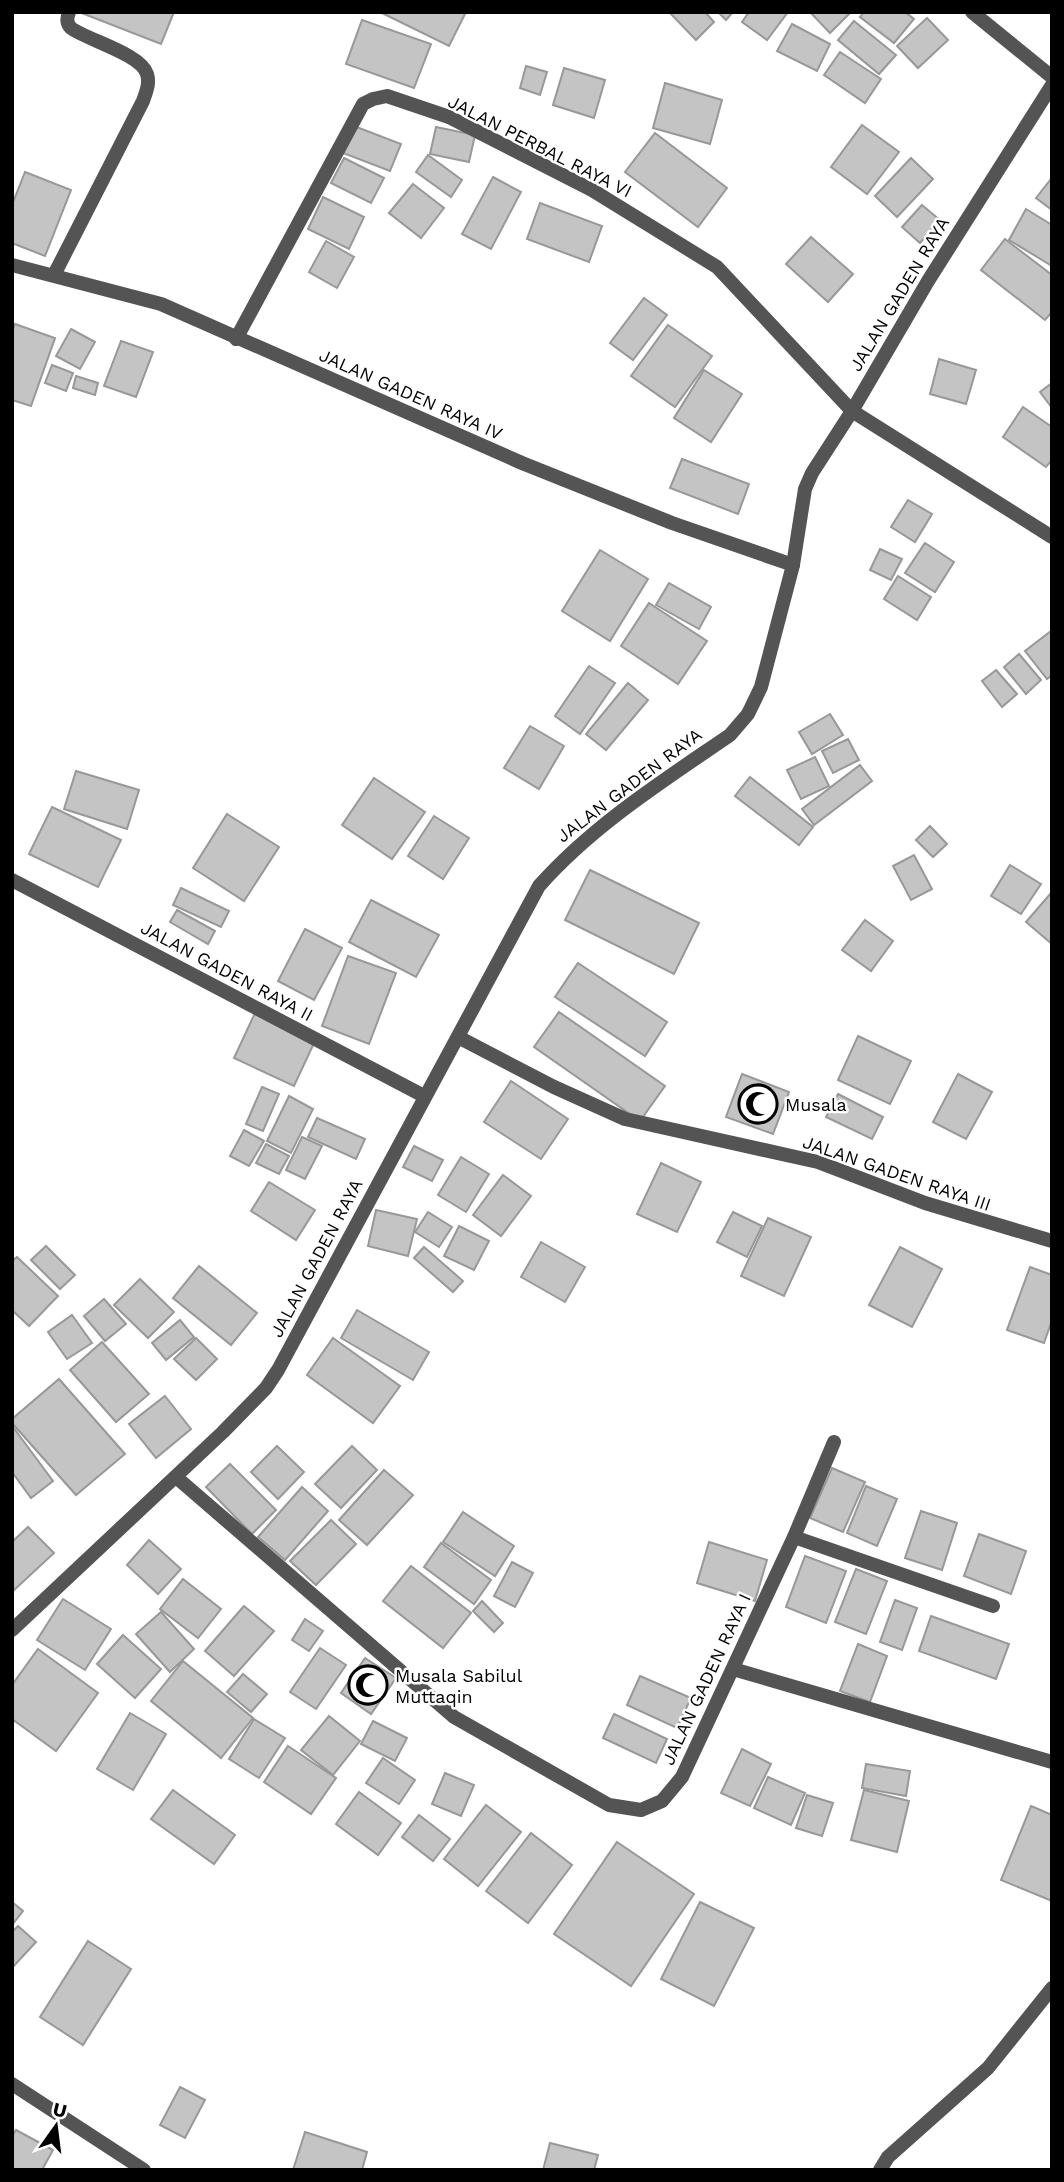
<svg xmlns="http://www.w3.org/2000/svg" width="1064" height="2182" font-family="'Work Sans',sans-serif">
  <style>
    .building { fill: #c4c4c4; stroke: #989898; stroke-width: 2 }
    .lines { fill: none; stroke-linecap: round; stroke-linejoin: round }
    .street { stroke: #545454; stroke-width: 14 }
    .labels { text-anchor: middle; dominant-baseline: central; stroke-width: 5; stroke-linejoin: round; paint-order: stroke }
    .street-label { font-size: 18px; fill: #000; stroke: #fff }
    .poi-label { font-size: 18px; fill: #000; stroke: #fff; text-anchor: start }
  </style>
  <rect width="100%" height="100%" fill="#fff"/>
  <g class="building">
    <polygon points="79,12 174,12 161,44"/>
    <polygon points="380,12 466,12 449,46"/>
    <polygon points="669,12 705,12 714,22 696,40"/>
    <polygon points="718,12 733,12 726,20"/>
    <polygon points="749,12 788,12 767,40 742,22"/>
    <polygon points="810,12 851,12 830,33"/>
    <polygon points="864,12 905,12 914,19 894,43 860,17"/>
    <polygon points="927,18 948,40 918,68 897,46"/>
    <polygon points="362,20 431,44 414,88 346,64"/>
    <polygon points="854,21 896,55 879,74 838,40"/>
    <polygon points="792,24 830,44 817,71 777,51"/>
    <polygon points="840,52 881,79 865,103 824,75"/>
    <polygon points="526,66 547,72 540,95 520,88"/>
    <polygon points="564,68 605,80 594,118 553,105"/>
    <polygon points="665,83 722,100 710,144 653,128"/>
    <polygon points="862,125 899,152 867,194 831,167"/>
    <polygon points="354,126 401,144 390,171 343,153"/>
    <polygon points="436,127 475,135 469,162 430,154"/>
    <polygon points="655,133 727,188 698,227 625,172"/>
    <polygon points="428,155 462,180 451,197 416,172"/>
    <polygon points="344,158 384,178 371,203 331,183"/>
    <polygon points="911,158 933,179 897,217 875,196"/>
    <polygon points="25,172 71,190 45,256 12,243 12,205"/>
    <polygon points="493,177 521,192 491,249 462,234"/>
    <polygon points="1051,179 1052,180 1052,210 1036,198"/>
    <polygon points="413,184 444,208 421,238 389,213"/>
    <polygon points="323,197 364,217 349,249 308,229"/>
    <polygon points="540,203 602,226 589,262 527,239"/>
    <polygon points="922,205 940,220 920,243 902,227"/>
    <polygon points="1026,209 1052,225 1052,266 1009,240"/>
    <polygon points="811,237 853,274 828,302 786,264"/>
    <polygon points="1005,239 1052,275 1052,312 1045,320 981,270"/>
    <polygon points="326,241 354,257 337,288 309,272"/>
    <polygon points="644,298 667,315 633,360 610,343"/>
    <polygon points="15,324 55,338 31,406 12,400 12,331"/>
    <polygon points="668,325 712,356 675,407 631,376"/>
    <polygon points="71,329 95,342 80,369 56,356"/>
    <polygon points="121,341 153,352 136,397 104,386"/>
    <polygon points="939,359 976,370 966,404 930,394"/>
    <polygon points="52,365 73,373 66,391 45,383"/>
    <polygon points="704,370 742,394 711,442 674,418"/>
    <polygon points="76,376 98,383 95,395 73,388"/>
    <polygon points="1052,383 1052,408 1040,392"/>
    <polygon points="1023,407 1052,427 1052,460 1046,467 1003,437"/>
    <polygon points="682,459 749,484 738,514 670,488"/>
    <polygon points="908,500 932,514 915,542 891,527"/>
    <polygon points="925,543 954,562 935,592 905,573"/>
    <polygon points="880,549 902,559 891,580 870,570"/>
    <polygon points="600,550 648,579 610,641 562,611"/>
    <polygon points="898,576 931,597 917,620 884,599"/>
    <polygon points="669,583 711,607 699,629 656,605"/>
    <polygon points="649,603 707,641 678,684 621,646"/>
    <polygon points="1051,631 1052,675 1047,679 1025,651"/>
    <polygon points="1019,654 1041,680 1026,694 1004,667"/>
    <polygon points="589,666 615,683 580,734 555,716"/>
    <polygon points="996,670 1017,694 1002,707 982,681"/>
    <polygon points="628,683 648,700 606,750 586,734"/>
    <polygon points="830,714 843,735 812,754 799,732"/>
    <polygon points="530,726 564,746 539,789 504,768"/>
    <polygon points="848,739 859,760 833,773 822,751"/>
    <polygon points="815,757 829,786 801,799 787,770"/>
    <polygon points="860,765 872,781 814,825 802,809"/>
    <polygon points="76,771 139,790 127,829 64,809"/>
    <polygon points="750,777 813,827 799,845 735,796"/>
    <polygon points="374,778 425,812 392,859 342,825"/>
    <polygon points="52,807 121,840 98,887 29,854"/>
    <polygon points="227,814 279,847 244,901 193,868"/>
    <polygon points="434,816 469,838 443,879 408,856"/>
    <polygon points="930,826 947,844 933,857 916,840"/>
    <polygon points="914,855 932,889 911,900 893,866"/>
    <polygon points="1010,865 1041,884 1021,914 991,896"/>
    <polygon points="590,870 699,923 674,974 565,920"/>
    <polygon points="181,888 229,911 221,927 173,905"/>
    <polygon points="1051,893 1052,894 1052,944 1026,922"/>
    <polygon points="371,900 439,935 416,977 349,942"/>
    <polygon points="177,910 215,931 208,944 170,922"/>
    <polygon points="865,920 893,941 871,971 842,950"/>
    <polygon points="305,929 342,948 314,1000 278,981"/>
    <polygon points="348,956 396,973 369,1044 322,1026"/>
    <polygon points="578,963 667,1022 645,1056 555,997"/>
    <polygon points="559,1012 665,1086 640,1121 534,1047"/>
    <polygon points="255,1013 315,1041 294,1086 234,1058"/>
    <polygon points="858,1036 911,1061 890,1104 838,1080"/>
    <polygon points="742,1074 789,1092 773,1134 726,1117"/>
    <polygon points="958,1074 992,1092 966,1139 933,1122"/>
    <polygon points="511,1081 568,1119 541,1159 484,1122"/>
    <polygon points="262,1087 279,1094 263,1131 246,1124"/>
    <polygon points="838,1094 883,1117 872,1139 826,1117"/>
    <polygon points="289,1096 313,1109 291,1153 267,1141"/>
    <polygon points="317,1118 365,1139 356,1159 308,1137"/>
    <polygon points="244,1130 264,1141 249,1166 230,1156"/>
    <polygon points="302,1137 322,1146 305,1179 286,1170"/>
    <polygon points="266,1144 289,1156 279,1174 256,1163"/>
    <polygon points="414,1146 443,1160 432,1181 403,1167"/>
    <polygon points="461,1157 489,1174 466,1212 438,1195"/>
    <polygon points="661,1163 701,1182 677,1232 637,1214"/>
    <polygon points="503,1175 531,1196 501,1236 473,1215"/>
    <polygon points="269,1182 315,1210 296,1240 251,1211"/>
    <polygon points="376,1210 417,1219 408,1256 368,1246"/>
    <polygon points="428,1212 452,1227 439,1247 415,1232"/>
    <polygon points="733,1212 762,1226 747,1257 717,1242"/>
    <polygon points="768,1218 811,1237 784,1296 741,1276"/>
    <polygon points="459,1226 489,1241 474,1270 444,1256"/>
    <polygon points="541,1242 585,1267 565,1302 521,1277"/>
    <polygon points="46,1246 75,1275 60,1289 31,1260"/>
    <polygon points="424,1247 463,1281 453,1292 414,1258"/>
    <polygon points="900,1247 942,1269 912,1327 869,1305"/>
    <polygon points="17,1257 58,1296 29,1326 12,1310 12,1261"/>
    <polygon points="199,1266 257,1313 231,1345 173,1298"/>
    <polygon points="1030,1267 1052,1275 1052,1320 1044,1343 1007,1330"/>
    <polygon points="140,1279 174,1312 148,1338 114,1305"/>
    <polygon points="104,1299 126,1324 105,1341 84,1316"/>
    <polygon points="357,1310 429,1352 413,1380 341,1338"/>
    <polygon points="72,1315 92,1343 67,1359 48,1332"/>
    <polygon points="180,1320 194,1337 166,1360 152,1343"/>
    <polygon points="196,1338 217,1359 196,1380 174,1359"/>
    <polygon points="333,1338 400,1386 373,1423 307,1375"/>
    <polygon points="102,1342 149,1394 116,1422 70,1370"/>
    <polygon points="59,1379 125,1454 76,1495 12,1423 12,1419"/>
    <polygon points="165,1396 191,1429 156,1458 129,1424"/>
    <polygon points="13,1427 53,1481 31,1498 12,1472"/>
    <polygon points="277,1446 304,1472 278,1499 251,1472"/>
    <polygon points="352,1446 377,1470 341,1508 315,1484"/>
    <polygon points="230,1464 276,1510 252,1534 206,1487"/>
    <polygon points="832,1468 865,1482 843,1532 810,1518"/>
    <polygon points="384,1470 413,1495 367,1545 339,1520"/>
    <polygon points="866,1486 897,1499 877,1546 847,1533"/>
    <polygon points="302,1487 328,1511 285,1560 258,1537"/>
    <polygon points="921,1511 957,1523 942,1570 905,1558"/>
    <polygon points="463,1512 514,1546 495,1576 443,1542"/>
    <polygon points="331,1520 356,1544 316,1585 290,1561"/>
    <polygon points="28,1527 54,1553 12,1592 12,1542"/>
    <polygon points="979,1534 1026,1551 1011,1594 964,1576"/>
    <polygon points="149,1540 181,1569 158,1594 127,1565"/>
    <polygon points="709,1542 767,1560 755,1601 697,1583"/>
    <polygon points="441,1543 491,1580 474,1604 424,1567"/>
    <polygon points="805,1556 846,1571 826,1623 786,1607"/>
    <polygon points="512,1562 533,1573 515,1607 494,1596"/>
    <polygon points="411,1566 471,1613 443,1648 383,1601"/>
    <polygon points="856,1569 887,1581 866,1634 835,1622"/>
    <polygon points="183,1579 221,1609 198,1638 160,1609"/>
    <polygon points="63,1599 111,1629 85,1670 37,1640"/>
    <polygon points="895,1600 917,1608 902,1650 880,1642"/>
    <polygon points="482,1601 503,1623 494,1632 473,1611"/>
    <polygon points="244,1606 274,1631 234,1676 205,1651"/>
    <polygon points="161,1612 194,1649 170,1672 136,1634"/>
    <polygon points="931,1616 1009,1644 996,1679 919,1651"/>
    <polygon points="305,1619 323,1631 309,1651 292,1640"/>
    <polygon points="123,1635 161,1669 135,1698 97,1664"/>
    <polygon points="858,1644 887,1656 870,1702 840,1691"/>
    <polygon points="320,1648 346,1665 316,1709 290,1692"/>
    <polygon points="38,1649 98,1693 56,1751 12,1719 12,1685"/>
    <polygon points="365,1658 396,1678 371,1714 341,1693"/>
    <polygon points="183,1661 253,1718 221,1758 151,1701"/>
    <polygon points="243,1674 267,1694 251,1712 227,1692"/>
    <polygon points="640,1676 691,1698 677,1728 627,1705"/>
    <polygon points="130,1713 166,1734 133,1790 97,1769"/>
    <polygon points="614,1714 667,1739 656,1763 603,1738"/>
    <polygon points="329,1716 360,1741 333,1775 301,1750"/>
    <polygon points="254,1719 285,1738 259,1778 229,1759"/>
    <polygon points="373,1721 407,1738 395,1761 361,1744"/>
    <polygon points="288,1746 336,1778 311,1814 264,1782"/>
    <polygon points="742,1749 771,1764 750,1806 721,1793"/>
    <polygon points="383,1758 415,1780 399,1804 366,1783"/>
    <polygon points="866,1764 910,1771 906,1796 862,1788"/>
    <polygon points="445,1773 474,1785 461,1816 432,1804"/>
    <polygon points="768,1777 805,1793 791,1825 754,1808"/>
    <polygon points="173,1790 235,1835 214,1864 151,1819"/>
    <polygon points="864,1790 909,1801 897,1852 851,1840"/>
    <polygon points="359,1792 401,1823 378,1855 336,1824"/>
    <polygon points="807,1795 833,1803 822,1836 796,1828"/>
    <polygon points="486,1805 521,1832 478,1886 444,1859"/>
    <polygon points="1031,1806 1052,1815 1052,1901 1001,1880"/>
    <polygon points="419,1815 450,1839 433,1861 402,1837"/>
    <polygon points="531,1833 572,1865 528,1923 486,1891"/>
    <polygon points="617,1842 694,1894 631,1986 554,1934"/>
    <polygon points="12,1902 23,1911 12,1925"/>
    <polygon points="700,1902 754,1928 714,2006 661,1979"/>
    <polygon points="18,1926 36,1942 12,1968 12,1932"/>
    <polygon points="88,1941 131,1969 83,2045 40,2017"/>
    <polygon points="180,2087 205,2100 185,2138 160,2125"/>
    <polygon points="16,2130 53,2150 42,2170 12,2170 12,2136"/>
    <polygon points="305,2132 367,2152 362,2170 293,2170"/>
    <polygon points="550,2143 598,2155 594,2170 543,2170"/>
  </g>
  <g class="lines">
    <g class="street">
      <polyline points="972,12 1052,77"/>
      <polyline points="12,265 161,304 522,463 672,523 793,565"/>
      <path d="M 54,275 L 143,101 C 146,92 150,84 147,74 C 141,54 87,40 71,28 C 66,23 67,18 69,12"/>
      <polyline points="236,339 363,104 373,99 387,96 449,117 592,190 717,267 852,411 1052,537"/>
      <polyline points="12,880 424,1096"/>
      <polyline points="458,1037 554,1087 625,1119 818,1162 925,1203 1052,1241"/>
      <polyline points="176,1477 454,1717 609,1805 641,1810 662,1801 682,1777 794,1537 834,1442"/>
      <polyline points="794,1537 993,1606"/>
      <path d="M 12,1630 L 223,1432 L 266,1388 L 278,1370 L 539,886 C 593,825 663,781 730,735 L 748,714 L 761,687 L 793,565 L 805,489 L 812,473 L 852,411 L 928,281 L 1052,85"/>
      <polyline points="733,1669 1052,1762"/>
      <polyline points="12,2084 144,2170"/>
      <polyline points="880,2170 888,2157 988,2068 1052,1988"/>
    </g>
  </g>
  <defs>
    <g id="mosque-ring" transform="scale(2.0125)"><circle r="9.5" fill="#fff" stroke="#000" stroke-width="1.5"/><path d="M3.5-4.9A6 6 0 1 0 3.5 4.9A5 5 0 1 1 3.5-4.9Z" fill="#000"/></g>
  </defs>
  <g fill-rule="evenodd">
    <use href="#mosque-ring" x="758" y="1104"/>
    <use href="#mosque-ring" x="368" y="1685"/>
  </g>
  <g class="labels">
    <g class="street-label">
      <text transform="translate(540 146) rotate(27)">JALAN PERBAL RAYA VI</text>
      <text transform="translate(899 294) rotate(-59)">JALAN GADEN RAYA</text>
      <text transform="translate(411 394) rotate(24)">JALAN GADEN RAYA IV</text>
      <text transform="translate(629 785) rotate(-37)">JALAN GADEN RAYA</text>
      <text transform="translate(227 971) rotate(28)">JALAN GADEN RAYA II</text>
      <text transform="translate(897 1173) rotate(19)">JALAN GADEN RAYA III</text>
      <text transform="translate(316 1258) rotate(-62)">JALAN GADEN RAYA</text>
      <text transform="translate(706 1679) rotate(-65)">JALAN GADEN RAYA I</text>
    </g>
    <g class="poi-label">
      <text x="785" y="1104">Musala</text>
      <text x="395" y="1675">Musala Sabilul<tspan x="395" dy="21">Muttaqin</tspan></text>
    </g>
  </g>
  <rect width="1064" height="2182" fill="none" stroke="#000000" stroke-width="28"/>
  <g transform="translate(56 2126) rotate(14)" stroke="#ffffff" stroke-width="5" paint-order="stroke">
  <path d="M0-5L12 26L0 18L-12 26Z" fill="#000000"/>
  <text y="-10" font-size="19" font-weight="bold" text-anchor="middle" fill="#000000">U</text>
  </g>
</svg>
